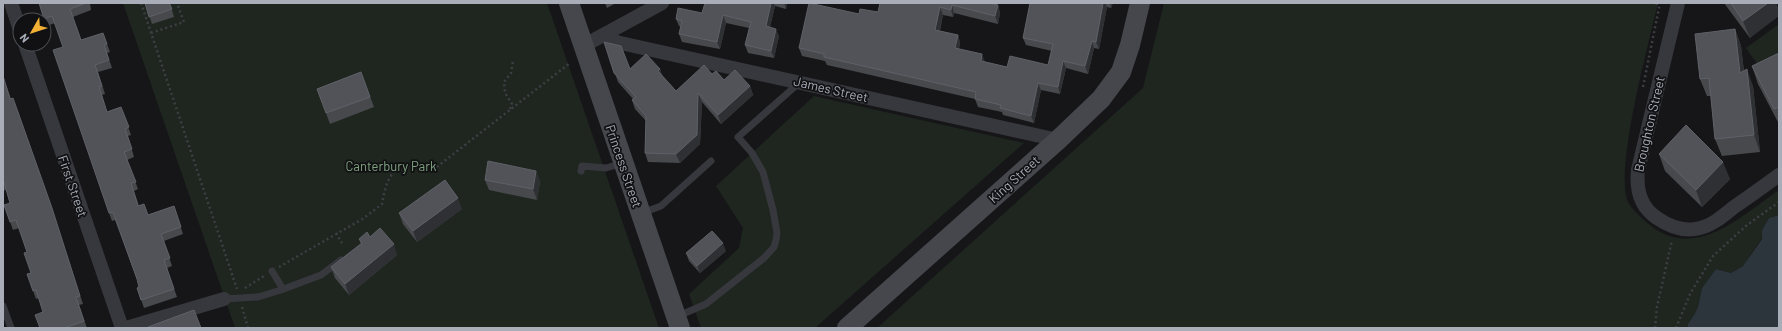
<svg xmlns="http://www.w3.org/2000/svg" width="1782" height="331" font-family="Barlow,sans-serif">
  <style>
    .green { fill: #1e261f }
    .water { fill: #2c353c }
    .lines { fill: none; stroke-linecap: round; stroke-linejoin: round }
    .path { stroke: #3d3f44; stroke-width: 2.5; stroke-dasharray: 2 3; stroke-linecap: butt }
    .lane { stroke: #37383d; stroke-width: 7 }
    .street { stroke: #37383d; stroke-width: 14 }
    .secondary { stroke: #45474d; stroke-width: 20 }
    .wall { fill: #47494d }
    .shaded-wall { fill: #2f3033 }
    .building { fill: #525359; stroke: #5f6168 }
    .labels { text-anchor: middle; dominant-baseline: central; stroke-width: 3.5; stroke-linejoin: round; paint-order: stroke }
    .street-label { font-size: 13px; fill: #a8adb8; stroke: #111113 }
    .park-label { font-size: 13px; fill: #7fa381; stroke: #111113 }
  </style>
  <rect width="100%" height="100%" fill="#161618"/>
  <g class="green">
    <polygon points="123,3 547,3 659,328 235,328"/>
    <path d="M 1164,3 L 1658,3 C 1649,42 1614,171 1628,202 C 1631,209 1645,221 1651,226 C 1697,261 1742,215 1779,190 L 1779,215 L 1769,218 L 1762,230 L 1762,238 L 1743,266 L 1731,273 L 1716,269 L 1702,288 L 1698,307 L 1694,315 L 1688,324 L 1688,328 L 877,328 L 1143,88 Z"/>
    <polygon points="1779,24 1779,65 1765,75 1746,48"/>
    <polygon points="814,96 1024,143 815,328 701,328 689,294 739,248 743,228 716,186"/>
  </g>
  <polygon class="water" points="1779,215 1779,328 1688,328 1688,324 1694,315 1698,307 1702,288 1716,269 1731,273 1743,266 1762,239 1762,230 1769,218"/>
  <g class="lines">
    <g class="path">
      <polyline points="141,3 237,289"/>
      <polyline points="151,33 184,22 177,3"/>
      <polyline points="1643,87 1660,3"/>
      <polyline points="510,109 512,104 505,93 504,82 511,73 513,61"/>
      <polyline points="336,233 342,243"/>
      <path d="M 279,267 L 364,218 L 382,204 C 385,186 390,164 413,165 C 422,165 429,168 438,166 L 570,63"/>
      <polyline points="245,288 264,276"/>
      <polyline points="242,307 248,328"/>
      <polyline points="1655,328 1657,307 1672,240"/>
      <polyline points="1676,328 1690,294 1713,256 1747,225 1779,202"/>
    </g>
    <g class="lane">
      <polyline points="581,171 582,166 606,168 623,163"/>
      <polyline points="642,213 661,206 711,161"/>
      <polyline points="272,271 283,289"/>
      <polyline points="224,299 258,297 281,290 321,275 341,260"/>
      <polyline points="3,306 11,328"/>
      <polyline points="676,317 706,304 764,258 774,247 776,240 777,233 773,210 763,172 752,153 738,137 799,83"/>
    </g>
    <g class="street">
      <polyline points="11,3 20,30"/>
      <path d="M 1678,3 L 1638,170 C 1636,189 1640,207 1657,218 C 1670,227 1685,232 1700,228 C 1713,225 1724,215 1734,207 C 1749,197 1764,186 1779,175"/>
      <polyline points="606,34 616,42 1058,140"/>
      <polyline points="25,44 122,328"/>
      <polyline points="583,46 662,3"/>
      <polyline points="126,328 224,299"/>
    </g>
    <g class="secondary">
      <polyline points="569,3 680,328"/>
      <polyline points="847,328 1058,140 1101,99 1121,72 1130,45 1140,3"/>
    </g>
  </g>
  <g class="wall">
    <polygon points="39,3 90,3 91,10 73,17 81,40 103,33 110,52 107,53 112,68 98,72 105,94 102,95 107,112 121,107 131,135 128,136 134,157 127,160 138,189 134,191 139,206 148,215 174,206 183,234 164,241 172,266 167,268 177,297 144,308 137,288 139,287 137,279 115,220 112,221 109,213 63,47 55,23 47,26"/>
    <polygon points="145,3 170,3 174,17 152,24"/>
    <polygon points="605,3 616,3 607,8"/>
    <polygon points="705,3 787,3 786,9 775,6 770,27 779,36 774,58 748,53 745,45 749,28 726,23 720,49 682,42 679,34 681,27 679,26 676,19 702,13"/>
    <polygon points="880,3 992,4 998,5 1000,13 998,24 954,13 953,17 943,15 940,31 958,35 960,43 959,49 985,62 1007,67 1048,65 1052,51 1026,45 1023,38 1030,4 1025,3 1113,3 1111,8 1107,7 1099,49 1094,48 1088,74 1066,68 1060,94 1041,90 1034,123 1003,115 1002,112 978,107 975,99 827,65 825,61 802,56 799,48 859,14 878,12"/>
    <polygon points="1650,3 1658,3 1658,5"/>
    <polygon points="1724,3 1776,3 1779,11 1750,38"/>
    <polygon points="1735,29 1741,46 1744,71 1753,86 1760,152 1722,156 1715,139 1711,96 1707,96 1700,79"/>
    <polygon points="604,42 630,69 660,69 662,76 676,91 712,74 724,80 750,86 753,95 721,124 702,102 700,144 680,163 648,162 645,153 646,121 635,109 632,100 633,99 618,82"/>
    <polygon points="1779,53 1779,124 1758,84 1752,66"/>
    <polygon points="361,72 374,107 330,124 317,89"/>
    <polygon points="3,75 11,99 54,216 83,304 79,305 87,328 40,328 43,312 39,298 36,299 27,274 31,273 27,252 19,228 13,230 4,205 10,203 6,190 3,191"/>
    <polygon points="1659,154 1730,179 1702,207 1665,171"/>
    <polygon points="536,171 540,182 537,200 489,190 485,180"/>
    <polygon points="462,209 417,242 403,224 399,213"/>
    <polygon points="370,237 397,255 349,295 335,278 331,267 361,244 359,239"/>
    <polygon points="726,251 700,273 689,261 686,253"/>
  </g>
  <g class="shaded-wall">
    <polygon points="771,3 774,3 775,6 768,34 766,26"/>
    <polygon points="784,3 787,3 786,9"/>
    <polygon points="1103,3 1105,3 1107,7 1099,49 1096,42"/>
    <polygon points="1110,3 1113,3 1111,8"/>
    <polygon points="1768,3 1776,3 1779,11 1779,16 1750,38 1743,21"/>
    <polygon points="952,5 954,13 953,17 951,10"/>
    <polygon points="998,5 1000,13 998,24 995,16"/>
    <polygon points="940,7 943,15 938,38 935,30"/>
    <polygon points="723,15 726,23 720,49 717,42"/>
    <polygon points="776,29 779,36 774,58 771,51"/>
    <polygon points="1735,29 1741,46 1746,90 1740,73"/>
    <polygon points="958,35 960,43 957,56 955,48"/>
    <polygon points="1092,41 1094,48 1088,74 1085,66"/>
    <polygon points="982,54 985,62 981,61"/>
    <polygon points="1063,61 1066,68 1060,94 1058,87"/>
    <polygon points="660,69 663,78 658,71"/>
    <polygon points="1747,69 1753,86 1760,152 1754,135"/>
    <polygon points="1038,83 1041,90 1034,123 1031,116"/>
    <polygon points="750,86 753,95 721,124 718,115"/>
    <polygon points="698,93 702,102 700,144 680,163 676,154"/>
    <polygon points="1723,162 1730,179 1702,207 1696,190"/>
    <polygon points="536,171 540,182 537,200 533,189"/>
    <polygon points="458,198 462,209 417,242 413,231"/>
    <polygon points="723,243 726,251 700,273 697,266"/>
    <polygon points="394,244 397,255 349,295 345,284"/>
  </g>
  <g class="building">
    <polygon points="39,3 86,3 70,9 81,40 103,33 107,44 104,45 109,60 95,65 102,86 99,87 107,112 121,107 129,127 125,129 132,149 124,152 136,182 131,183 138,206 144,204 148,215 174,206 181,227 161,234 170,258 164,260 174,289 141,300 137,288 139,287 137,279 113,212 109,213 53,50 63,47 52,16 44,19"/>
    <polygon points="145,3 169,3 172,9 149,17"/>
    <polygon points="705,3 771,3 766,26 776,29 771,51 745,45 751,22 723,15 717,42 679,34 682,21 676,19 678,8 702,13"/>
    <polygon points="809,3 859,14 860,9 878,12 880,3 989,3 998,5 995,16 952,5 951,10 940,7 935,30 958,35 955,48 982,54 981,61 1007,67 1010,56 1048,65 1053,44 1023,38 1030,3 1103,3 1096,42 1092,41 1085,66 1063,61 1058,87 1038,83 1031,116 1000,108 1001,105 975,99 976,92 824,57 824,54 799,48"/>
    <polygon points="1731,3 1768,3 1743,21"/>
    <polygon points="1735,29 1740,73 1747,69 1754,135 1715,139 1709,78 1700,79 1695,34"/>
    <polygon points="604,42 621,46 630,69 646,54 660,69 658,71 676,91 704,65 712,74 716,71 724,80 735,70 750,86 718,115 698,93 697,135 676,154 645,153 646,116 632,100 636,97 614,73"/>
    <polygon points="1779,53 1779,107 1774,109 1752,66"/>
    <polygon points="361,72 370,97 326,113 317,89"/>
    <polygon points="3,76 10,99 13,98 52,208 80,296 76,297 84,321 64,328 40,328 35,315 43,312 36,290 33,291 27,274 31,273 24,253 27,252 16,220 10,222 4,205 10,203 4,182 3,182"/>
    <polygon points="1686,125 1723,162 1696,190 1659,154"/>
    <polygon points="488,161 536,171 533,189 485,180"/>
    <polygon points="445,180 458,198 413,231 399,213"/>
    <polygon points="380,228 394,244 345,284 331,267 362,243 359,239 367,232 370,237"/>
    <polygon points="712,231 723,243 697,266 686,253"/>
    <polygon points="194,310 201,328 148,328 148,327"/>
  </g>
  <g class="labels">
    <g class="street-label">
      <text transform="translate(831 89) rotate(13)">James Street</text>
      <text transform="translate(1649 124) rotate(-77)">Broughton Street</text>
      <text transform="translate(624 166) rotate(71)">Princess Street</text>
      <text transform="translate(1014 179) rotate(-42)">King Street</text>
      <text transform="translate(73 186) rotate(71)">First Street</text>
    </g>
    <g class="park-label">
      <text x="391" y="166">Canterbury Park</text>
    </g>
  </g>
  <rect width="1782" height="331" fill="none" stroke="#a8adb8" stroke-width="8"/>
  <g transform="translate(32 32) rotate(231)"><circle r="19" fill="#111113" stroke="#4d4f55"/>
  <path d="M0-3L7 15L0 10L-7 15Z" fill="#f2b134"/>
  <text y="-6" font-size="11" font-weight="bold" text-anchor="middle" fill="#a8adb8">N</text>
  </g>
</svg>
